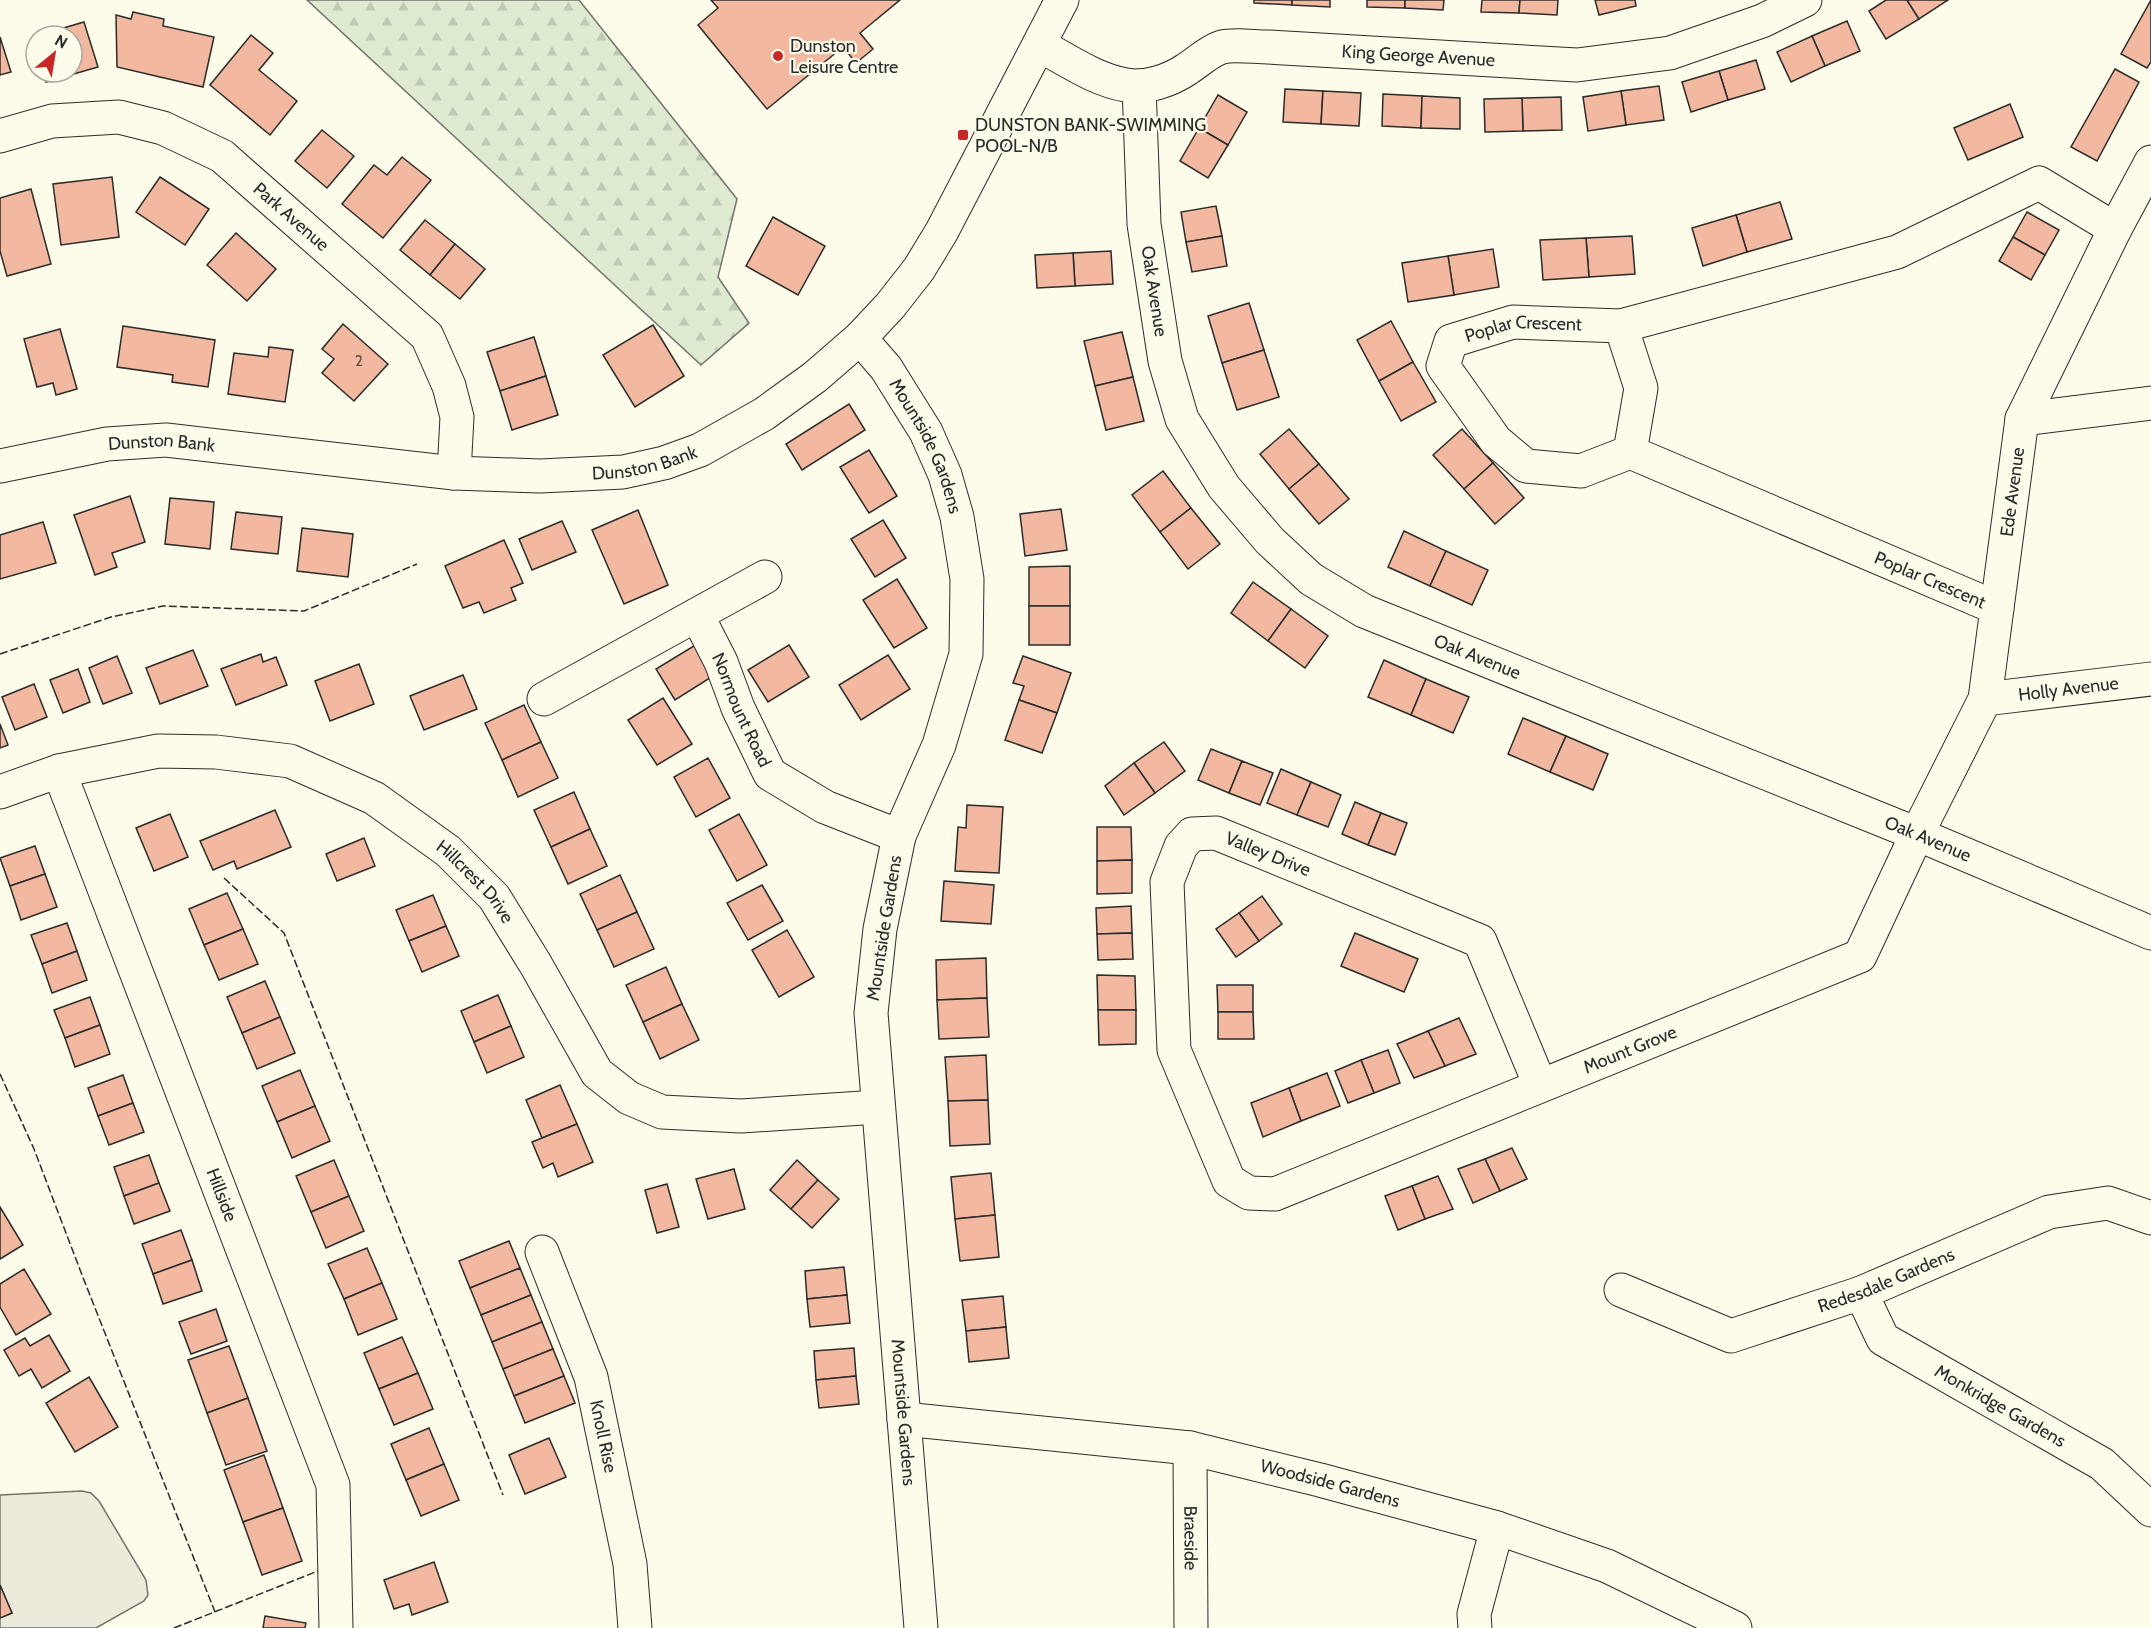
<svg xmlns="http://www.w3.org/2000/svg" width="2151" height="1628" font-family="Cabin,sans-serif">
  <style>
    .forest { fill: url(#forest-firs); stroke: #74746e; stroke-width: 1.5 }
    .parking { fill: #eceadb; stroke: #74746e; stroke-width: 1.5 }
    .building { fill: #f2b8a0; stroke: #2b2b2b; stroke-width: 1.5 }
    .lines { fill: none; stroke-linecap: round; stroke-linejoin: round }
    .minor-casing { stroke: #2b2b2b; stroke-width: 35 }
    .minor { stroke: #fdfbea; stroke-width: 33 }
    .fence { stroke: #2b2b2b; stroke-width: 1.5; stroke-dasharray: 8 3; stroke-linecap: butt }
    .poi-dot { fill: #c62828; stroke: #fdfbea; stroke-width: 2 }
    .labels { text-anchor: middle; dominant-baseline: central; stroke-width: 4.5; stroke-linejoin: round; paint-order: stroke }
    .number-label { font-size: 15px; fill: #5d4e48 }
    .poi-label { font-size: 18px; fill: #2b2b2b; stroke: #fdfbea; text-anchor: start }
    .street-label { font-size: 18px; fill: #2b2b2b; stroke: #fdfbea }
  </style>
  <defs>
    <pattern id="forest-firs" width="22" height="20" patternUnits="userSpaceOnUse" patternTransform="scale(1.5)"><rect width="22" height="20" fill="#deebd1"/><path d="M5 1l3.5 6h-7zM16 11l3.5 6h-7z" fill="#bfcab4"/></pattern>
  </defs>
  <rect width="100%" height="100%" fill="#fdfbea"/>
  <polygon class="forest" points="307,0 579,0 737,199 718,277 749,323 701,365"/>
  <polygon class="parking" points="82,1491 91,1493 99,1501 146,1580 148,1595 144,1601 96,1628 0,1628 0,1618 12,1613 0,1585 0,1495"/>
  <g class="building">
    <polygon points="711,0 900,0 860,33 873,49 856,63 843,47 767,109 698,25 718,8"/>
    <polygon points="1254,0 1292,0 1292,5 1254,3"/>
    <polygon points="1292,0 1330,0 1330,7 1292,5"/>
    <polygon points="1367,0 1405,0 1405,8 1367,7"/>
    <polygon points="1405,0 1444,0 1443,10 1405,8"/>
    <polygon points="1482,0 1520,0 1519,13 1481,12"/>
    <polygon points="1520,0 1558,0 1557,15 1519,13"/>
    <polygon points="1595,0 1635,0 1636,6 1599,15"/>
    <polygon points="1886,0 1907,0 1919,19 1886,39 1869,11"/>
    <polygon points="1907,0 1948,0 1919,19"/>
    <polygon points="2151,0 2151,62 2147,68 2121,54"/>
    <polygon points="133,12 164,19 163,26 214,37 203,87 117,67 116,15 131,19"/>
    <polygon points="1847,21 1860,51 1825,66 1812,36"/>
    <polygon points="84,22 98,67 46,82 42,72 72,72 72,36 36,36"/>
    <polygon points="251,35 273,53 259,70 297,101 270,135 210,85"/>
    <polygon points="1812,36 1825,66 1791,82 1777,52"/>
    <polygon points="0,37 11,72 0,75"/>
    <polygon points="1756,60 1765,89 1728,100 1719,71"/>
    <polygon points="2115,69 2139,82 2097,161 2071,147"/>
    <polygon points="1719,71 1728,100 1691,112 1682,82"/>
    <polygon points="1659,86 1664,120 1626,125 1621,91"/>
    <polygon points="1285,89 1323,91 1321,124 1283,122"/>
    <polygon points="1323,91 1361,93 1359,126 1321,124"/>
    <polygon points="1621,91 1626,125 1588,131 1583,97"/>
    <polygon points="1383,94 1422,96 1421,128 1382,126"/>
    <polygon points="1218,95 1247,112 1228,145 1199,128"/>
    <polygon points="1422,96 1460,98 1460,129 1421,128"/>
    <polygon points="1561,97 1562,130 1523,131 1522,98"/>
    <polygon points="1522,98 1523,131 1485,132 1484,99"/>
    <polygon points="2010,104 2023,137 1968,160 1954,128"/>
    <polygon points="1199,128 1228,145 1208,178 1180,161"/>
    <polygon points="322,130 354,156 327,188 295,161"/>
    <polygon points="402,157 431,180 383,238 342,204 374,165 387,175"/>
    <polygon points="112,177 119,237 61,245 53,184"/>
    <polygon points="160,177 209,209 185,245 136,212"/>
    <polygon points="31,189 51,264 7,276 0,251 0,198"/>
    <polygon points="1780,202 1792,239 1747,252 1736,215"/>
    <polygon points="1216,206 1222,236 1186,242 1181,212"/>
    <polygon points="2027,212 2059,230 2045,255 2013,237"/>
    <polygon points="1736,215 1747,252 1703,266 1692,228"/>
    <polygon points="773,217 825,246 798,295 746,266"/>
    <polygon points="425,220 455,244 430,275 400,250"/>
    <polygon points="236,233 276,269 247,301 207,265"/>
    <polygon points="1222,236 1227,266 1192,272 1186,242"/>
    <polygon points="1632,236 1635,274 1589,277 1586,238"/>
    <polygon points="2013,237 2045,255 2031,280 1999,261"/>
    <polygon points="1586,238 1589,277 1543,280 1540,240"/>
    <polygon points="455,244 485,269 460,299 430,275"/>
    <polygon points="1493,249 1499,287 1454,295 1448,256"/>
    <polygon points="1111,251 1113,284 1075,286 1073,253"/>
    <polygon points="1073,253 1075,286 1037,288 1035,255"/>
    <polygon points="1448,256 1454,295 1408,302 1402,263"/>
    <polygon points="1249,303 1264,350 1222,363 1208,316"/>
    <polygon points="1391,321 1413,362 1379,381 1357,340"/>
    <polygon points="343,324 388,364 354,401 322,373 334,359 322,349"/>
    <polygon points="653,325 684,376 635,407 603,355"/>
    <polygon points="123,326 215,340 208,387 172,382 173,375 117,367"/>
    <polygon points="60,329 77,389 56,395 53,383 37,387 24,339"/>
    <polygon points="1122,332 1133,377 1095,386 1084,341"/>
    <polygon points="534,337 546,376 500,391 487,352"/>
    <polygon points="269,347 293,350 285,402 228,394 234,353 268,357"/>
    <polygon points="1264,350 1279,397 1237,410 1222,363"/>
    <polygon points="1413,362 1436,402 1401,421 1379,381"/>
    <polygon points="546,376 558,415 512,430 500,391"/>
    <polygon points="1133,377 1144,421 1106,430 1095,386"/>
    <polygon points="849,404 865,430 802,470 786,444"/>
    <polygon points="1289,429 1319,464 1289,489 1260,454"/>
    <polygon points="1462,429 1493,463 1464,489 1433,455"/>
    <polygon points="869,450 897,496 869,513 840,467"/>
    <polygon points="1493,463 1524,498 1495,524 1464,489"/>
    <polygon points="1319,464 1349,499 1319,524 1289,489"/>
    <polygon points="1163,471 1191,508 1160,532 1132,495"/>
    <polygon points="130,496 145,542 112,553 117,567 95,575 74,515"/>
    <polygon points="170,498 214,502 210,549 165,544"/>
    <polygon points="1191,508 1220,544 1188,569 1160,532"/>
    <polygon points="1061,509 1067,550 1025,556 1020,514"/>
    <polygon points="638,510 668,585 624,604 592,530"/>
    <polygon points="236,512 282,517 278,554 231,549"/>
    <polygon points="883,520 906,558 875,577 851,539"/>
    <polygon points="562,521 576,552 532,570 519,539"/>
    <polygon points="43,522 56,563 0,579 0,535"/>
    <polygon points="302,528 353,534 348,577 297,571"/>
    <polygon points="1404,531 1446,551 1430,586 1388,567"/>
    <polygon points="504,540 523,583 511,588 516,600 484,613 479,602 463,608 445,566"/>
    <polygon points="1446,551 1488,570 1472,605 1430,586"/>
    <polygon points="1070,566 1070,606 1029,606 1029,567"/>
    <polygon points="897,579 927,628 894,648 863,600"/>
    <polygon points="1253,582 1291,609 1268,641 1231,613"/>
    <rect x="1029" y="606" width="41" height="39"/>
    <polygon points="1291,609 1328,636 1305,668 1268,641"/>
    <polygon points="702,641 721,671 675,700 656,669"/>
    <polygon points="789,645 809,677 768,702 748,670"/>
    <polygon points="193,650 208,686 160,704 146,668"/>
    <polygon points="261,654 263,662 276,657 287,685 236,705 221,669"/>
    <polygon points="888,655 910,689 861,720 839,685"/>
    <polygon points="117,656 132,693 103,704 89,668"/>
    <polygon points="1023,656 1071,673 1057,713 1019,700 1024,686 1013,683"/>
    <polygon points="1384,660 1426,679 1411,715 1368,697"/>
    <polygon points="359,664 374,704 330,721 315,681"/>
    <polygon points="78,669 90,702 63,713 50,680"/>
    <polygon points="463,675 477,709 424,730 410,696"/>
    <polygon points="1426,679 1469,697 1453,733 1411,715"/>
    <polygon points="34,684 47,717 15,730 2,697"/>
    <polygon points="663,698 692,744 657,765 628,720"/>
    <polygon points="1019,700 1057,713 1042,753 1005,740"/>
    <polygon points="524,705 541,742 502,760 485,723"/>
    <polygon points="1523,718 1566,736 1550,772 1508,754"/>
    <polygon points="0,724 8,745 0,748"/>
    <polygon points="1566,736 1608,754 1593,790 1550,772"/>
    <polygon points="541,742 558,778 518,797 502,760"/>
    <polygon points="1164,742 1185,771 1155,793 1134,763"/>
    <polygon points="1211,749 1242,761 1229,793 1198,780"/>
    <polygon points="708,758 730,798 696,817 674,777"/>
    <polygon points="1242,761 1273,773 1260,805 1229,793"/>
    <polygon points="1134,763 1155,793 1124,815 1105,786"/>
    <polygon points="1281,769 1311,782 1297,815 1267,803"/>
    <polygon points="1311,782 1341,795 1328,827 1297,815"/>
    <polygon points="574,792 590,829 551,847 534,810"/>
    <polygon points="1355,802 1381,813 1368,845 1342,834"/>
    <polygon points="967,805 1003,807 999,873 955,871 958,827 966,828"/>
    <polygon points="275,810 291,847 237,869 234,861 213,870 200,841"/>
    <polygon points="1381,813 1407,823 1395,855 1368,845"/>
    <polygon points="170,814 188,857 154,871 136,828"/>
    <polygon points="739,814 767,865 737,881 709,830"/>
    <polygon points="1097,827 1131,827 1132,860 1097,861"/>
    <polygon points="590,829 607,866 568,884 551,847"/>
    <polygon points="364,838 375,866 337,881 326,854"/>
    <polygon points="35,846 45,874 10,886 0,858"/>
    <polygon points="1132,860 1132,893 1097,894 1097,861"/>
    <polygon points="45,874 57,907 21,920 10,886"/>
    <polygon points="620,875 637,912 597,930 580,894"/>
    <polygon points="944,881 994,885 991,924 941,921"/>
    <polygon points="762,885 783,921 748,940 727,903"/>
    <polygon points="227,893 243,929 204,945 189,909"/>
    <polygon points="433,895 446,926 409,941 396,910"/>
    <polygon points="1262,896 1282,924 1259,941 1239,913"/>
    <polygon points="1131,906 1132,933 1097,934 1096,908"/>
    <polygon points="637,912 654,949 614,967 597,930"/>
    <polygon points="1239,913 1259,941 1236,957 1216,929"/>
    <polygon points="67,923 77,951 42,964 31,935"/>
    <polygon points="446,926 459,956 422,972 409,941"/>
    <polygon points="243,929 258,964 219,980 204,945"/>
    <polygon points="787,930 814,977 779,997 752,950"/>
    <polygon points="1132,933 1133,959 1098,960 1097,934"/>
    <polygon points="1355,933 1418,959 1404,992 1341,966"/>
    <polygon points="77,951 87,980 52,993 42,964"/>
    <polygon points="986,958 987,998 937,1000 936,960"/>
    <polygon points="666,967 682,1004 643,1022 626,985"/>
    <polygon points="1097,975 1135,976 1136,1010 1098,1010"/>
    <polygon points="265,981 280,1017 242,1033 227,997"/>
    <polygon points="1217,985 1253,985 1253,1012 1218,1012"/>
    <polygon points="498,995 511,1026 474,1042 461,1011"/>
    <polygon points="90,997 100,1025 65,1038 54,1010"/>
    <polygon points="987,998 989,1037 939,1039 937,1000"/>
    <polygon points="682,1004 699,1040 660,1059 643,1022"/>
    <polygon points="1098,1010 1136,1010 1136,1044 1099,1045"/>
    <polygon points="1218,1012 1253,1012 1254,1039 1218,1039"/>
    <polygon points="280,1017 295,1053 257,1069 242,1033"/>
    <polygon points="1459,1018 1476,1054 1445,1066 1428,1031"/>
    <polygon points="100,1025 110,1054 75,1067 65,1038"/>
    <polygon points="511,1026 524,1057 487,1073 474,1042"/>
    <polygon points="1428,1031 1445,1066 1414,1078 1397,1044"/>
    <polygon points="1388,1050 1400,1083 1374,1093 1361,1060"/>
    <polygon points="986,1055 988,1100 948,1101 945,1057"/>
    <polygon points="1361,1060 1374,1093 1348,1103 1335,1071"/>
    <polygon points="300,1070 315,1106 277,1122 262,1086"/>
    <polygon points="1327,1073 1340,1106 1301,1121 1289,1088"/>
    <polygon points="123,1075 133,1103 98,1116 88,1088"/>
    <polygon points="560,1085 577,1124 542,1138 526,1100"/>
    <polygon points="1289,1088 1301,1121 1263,1137 1251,1103"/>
    <polygon points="988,1100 990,1144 950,1146 948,1101"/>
    <polygon points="133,1103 144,1132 109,1145 98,1116"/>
    <polygon points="315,1106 330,1141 292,1158 277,1122"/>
    <polygon points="577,1124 593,1162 558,1177 553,1163 543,1168 532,1142"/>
    <polygon points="1512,1148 1527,1179 1500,1191 1485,1159"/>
    <polygon points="149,1155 159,1183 124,1196 114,1167"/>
    <polygon points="1485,1159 1500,1191 1473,1203 1458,1169"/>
    <polygon points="334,1160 349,1196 311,1212 296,1176"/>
    <polygon points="797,1160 818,1180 791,1209 770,1190"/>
    <polygon points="734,1169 745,1209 708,1219 696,1179"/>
    <polygon points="991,1173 995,1215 955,1219 951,1177"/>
    <polygon points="1438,1176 1453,1209 1425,1219 1412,1186"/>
    <polygon points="818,1180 839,1199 812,1228 791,1209"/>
    <polygon points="159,1183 170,1211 134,1224 124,1196"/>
    <polygon points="667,1184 679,1227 657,1233 645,1190"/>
    <polygon points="1412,1186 1425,1219 1398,1230 1385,1196"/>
    <polygon points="349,1196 364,1231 326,1248 311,1212"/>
    <polygon points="0,1207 23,1245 0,1259"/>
    <polygon points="995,1215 999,1257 960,1261 955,1219"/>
    <polygon points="181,1230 192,1260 153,1274 142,1244"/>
    <polygon points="509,1241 520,1268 470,1288 459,1261"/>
    <polygon points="367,1248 382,1283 344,1299 328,1264"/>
    <polygon points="192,1260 202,1291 163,1304 153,1274"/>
    <polygon points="844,1267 847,1295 807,1299 805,1271"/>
    <polygon points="520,1268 531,1295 481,1315 470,1288"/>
    <polygon points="24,1269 51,1314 16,1335 0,1307 0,1284"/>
    <polygon points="382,1283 397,1319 358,1335 344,1299"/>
    <polygon points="531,1295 542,1322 492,1342 481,1315"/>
    <polygon points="847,1295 850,1323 810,1327 807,1299"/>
    <polygon points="1003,1296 1006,1327 966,1331 962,1300"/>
    <polygon points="216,1309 227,1341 191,1354 179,1322"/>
    <polygon points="542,1322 553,1349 503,1369 492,1342"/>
    <polygon points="1006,1327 1009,1358 969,1362 966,1331"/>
    <polygon points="49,1335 70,1371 42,1388 31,1369 19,1376 4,1350 25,1338 30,1346"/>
    <polygon points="402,1337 418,1373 379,1389 364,1353"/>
    <polygon points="229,1346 248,1398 207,1413 188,1360"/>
    <polygon points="854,1348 856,1376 816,1380 814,1351"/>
    <polygon points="553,1349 564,1376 514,1396 503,1369"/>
    <polygon points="418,1373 433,1409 394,1425 379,1389"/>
    <polygon points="564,1376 575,1403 525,1423 514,1396"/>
    <polygon points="856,1376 859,1404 819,1408 816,1380"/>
    <polygon points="89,1377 118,1427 75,1452 46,1403"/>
    <polygon points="248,1398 267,1451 226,1465 207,1413"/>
    <polygon points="429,1428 444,1464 406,1480 391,1444"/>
    <polygon points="549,1438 566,1477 525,1494 509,1455"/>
    <polygon points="264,1455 283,1508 243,1522 224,1470"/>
    <polygon points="444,1464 459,1500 421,1516 406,1480"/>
    <polygon points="283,1508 302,1561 262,1575 243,1522"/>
    <polygon points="434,1562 448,1602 412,1615 409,1604 394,1609 384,1580"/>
    <polygon points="0,1585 12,1613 0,1618"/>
    <polygon points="265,1616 306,1623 305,1628 263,1628"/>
  </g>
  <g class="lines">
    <g class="minor-casing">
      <g id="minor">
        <path id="s1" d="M 1039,45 C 1066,59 1095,80 1126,85 C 1146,89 1171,80 1187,69 C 1198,62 1209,51 1222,47 C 1234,44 1255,47 1268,47 L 1577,65 L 1670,53 L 1762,21 L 1805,0"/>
        <path id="s2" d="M 1139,86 L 1144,224 L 1165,361 L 1182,419 L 1224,487 L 1270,541 L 1311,579 L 1364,611 L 1917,834 L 2151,933"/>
        <path id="s3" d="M 0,136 L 52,121 L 119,117 L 163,128 L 222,156 L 427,336 L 449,386 L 457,417 L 454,473"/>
        <polyline points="1621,326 1641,388 1630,452"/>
        <path id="s4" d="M 860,338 L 886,368 L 926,432 L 945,475 L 957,517 L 967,579 L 966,654 L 939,745 L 899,836 L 880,929 L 871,1013 L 921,1628"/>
        <polyline points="2022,419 2151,403"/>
        <path id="s5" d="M 0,466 L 107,444 L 166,440 L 454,473 L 540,476 L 623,472 L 664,463 L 700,450 L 764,414 L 815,377 L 860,338 L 890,306 L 919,269 L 942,231 L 1062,0"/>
        <path id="s6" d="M 1997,608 L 1630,452 L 1581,471 L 1526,466 L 1496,441 L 1443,366 L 1451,341 L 1513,322 L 1621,326 L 1897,252 L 2039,183 L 2115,229"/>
        <path id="s7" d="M 697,615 L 721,662 L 738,708 L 770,774 L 825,807 L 899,836"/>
        <polyline points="544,699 765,577"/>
        <path id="s8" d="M 1985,699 L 2151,679"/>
        <path id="s9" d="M 59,771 L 333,1485 L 336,1628"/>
        <path id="s10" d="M 0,792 L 59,771 L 158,751 L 216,752 L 290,761 L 374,798 L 448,851 L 494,897 L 536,965 L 597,1073 L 629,1098 L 662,1112 L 741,1116 L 878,1107"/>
        <path id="s11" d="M 1540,1085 L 1480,941 L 1216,833 L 1192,834 L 1181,846 L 1167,882 L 1174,1050 L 1229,1181 L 1249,1193 L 1275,1194 L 1860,956 L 1917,834 L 1985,699 L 2022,419 L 2115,229 L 2151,162"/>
        <path id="s12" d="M 542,1252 L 591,1377 L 630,1564 L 635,1628"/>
        <path id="s13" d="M 1621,1290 L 1731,1336 L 1861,1293 L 2049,1212 L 2108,1203 L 2151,1218"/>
        <path id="s14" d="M 1861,1293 L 1883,1339 L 2102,1464 L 2151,1510"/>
        <path id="s15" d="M 904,1419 L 1190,1448 L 1320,1480 L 1497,1528 L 1607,1566 L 1735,1628"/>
        <path id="s16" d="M 1190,1448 L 1191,1628"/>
        <polyline points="1475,1628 1474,1614 1497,1528"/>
      </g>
    </g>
    <use href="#minor" class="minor"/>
    <g class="fence">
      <polyline points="0,654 111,617 163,606 304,611 417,564"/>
      <polyline points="224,878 284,933 503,1495"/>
      <polyline points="0,1074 34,1149 82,1275 215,1612"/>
      <polyline points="174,1628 318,1571"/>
    </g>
  </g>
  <g class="poi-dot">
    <circle cx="778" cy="56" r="6"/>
    <rect x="957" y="129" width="12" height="12" rx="3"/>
  </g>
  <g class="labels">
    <g class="number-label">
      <text x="359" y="361">2</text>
    </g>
    <g class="poi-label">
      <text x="790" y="46">Dunston<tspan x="790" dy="21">Leisure Centre</tspan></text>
      <text x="975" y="125">DUNSTON BANK-SWIMMING<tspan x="975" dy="21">POOL-N/B</tspan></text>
    </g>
    <g class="street-label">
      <text stroke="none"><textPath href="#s1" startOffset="399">King George Avenue</textPath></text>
      <text stroke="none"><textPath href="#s3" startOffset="324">Park Avenue</textPath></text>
      <text stroke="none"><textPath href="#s2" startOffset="206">Oak Avenue</textPath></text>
      <text stroke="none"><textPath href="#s6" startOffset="738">Poplar Crescent</textPath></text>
      <text stroke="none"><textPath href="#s5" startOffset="164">Dunston Bank</textPath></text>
      <text stroke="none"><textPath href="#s4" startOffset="128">Mountside Gardens</textPath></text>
      <text stroke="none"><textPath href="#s5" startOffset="650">Dunston Bank</textPath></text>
      <text stroke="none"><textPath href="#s11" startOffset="2006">Ede Avenue</textPath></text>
      <text transform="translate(1930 580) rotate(23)">Poplar Crescent</text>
      <text stroke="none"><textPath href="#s2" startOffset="728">Oak Avenue</textPath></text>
      <text stroke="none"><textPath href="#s8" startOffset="84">Holly Avenue</textPath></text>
      <text stroke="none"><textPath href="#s7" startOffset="105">Normount Road</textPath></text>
      <text stroke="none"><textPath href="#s2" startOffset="1214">Oak Avenue</textPath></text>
      <text transform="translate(1268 854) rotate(22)">Valley Drive</text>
      <text stroke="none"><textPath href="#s10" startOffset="520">Hillcrest Drive</textPath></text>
      <text transform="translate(884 928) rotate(-81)">Mountside Gardens</text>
      <text stroke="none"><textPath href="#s11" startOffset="1263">Mount Grove</textPath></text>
      <text stroke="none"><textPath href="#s9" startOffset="454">Hillside</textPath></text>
      <text stroke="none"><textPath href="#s13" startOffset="284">Redesdale Gardens</textPath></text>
      <text stroke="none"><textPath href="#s14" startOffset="186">Monkridge Gardens</textPath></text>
      <text stroke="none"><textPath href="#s4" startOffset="1118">Mountside Gardens</textPath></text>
      <text stroke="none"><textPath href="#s12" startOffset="195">Knoll Rise</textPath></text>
      <text stroke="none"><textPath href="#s15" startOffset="432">Woodside Gardens</textPath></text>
      <text stroke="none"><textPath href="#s16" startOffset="90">Braeside</textPath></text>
    </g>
  </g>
  <g transform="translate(54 54) rotate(30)"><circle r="28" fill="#fdfbea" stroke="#a9a89e" stroke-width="1.5"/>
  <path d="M0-4.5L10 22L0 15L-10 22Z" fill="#c62828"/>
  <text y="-9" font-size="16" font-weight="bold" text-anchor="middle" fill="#2b2b2b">N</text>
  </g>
</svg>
